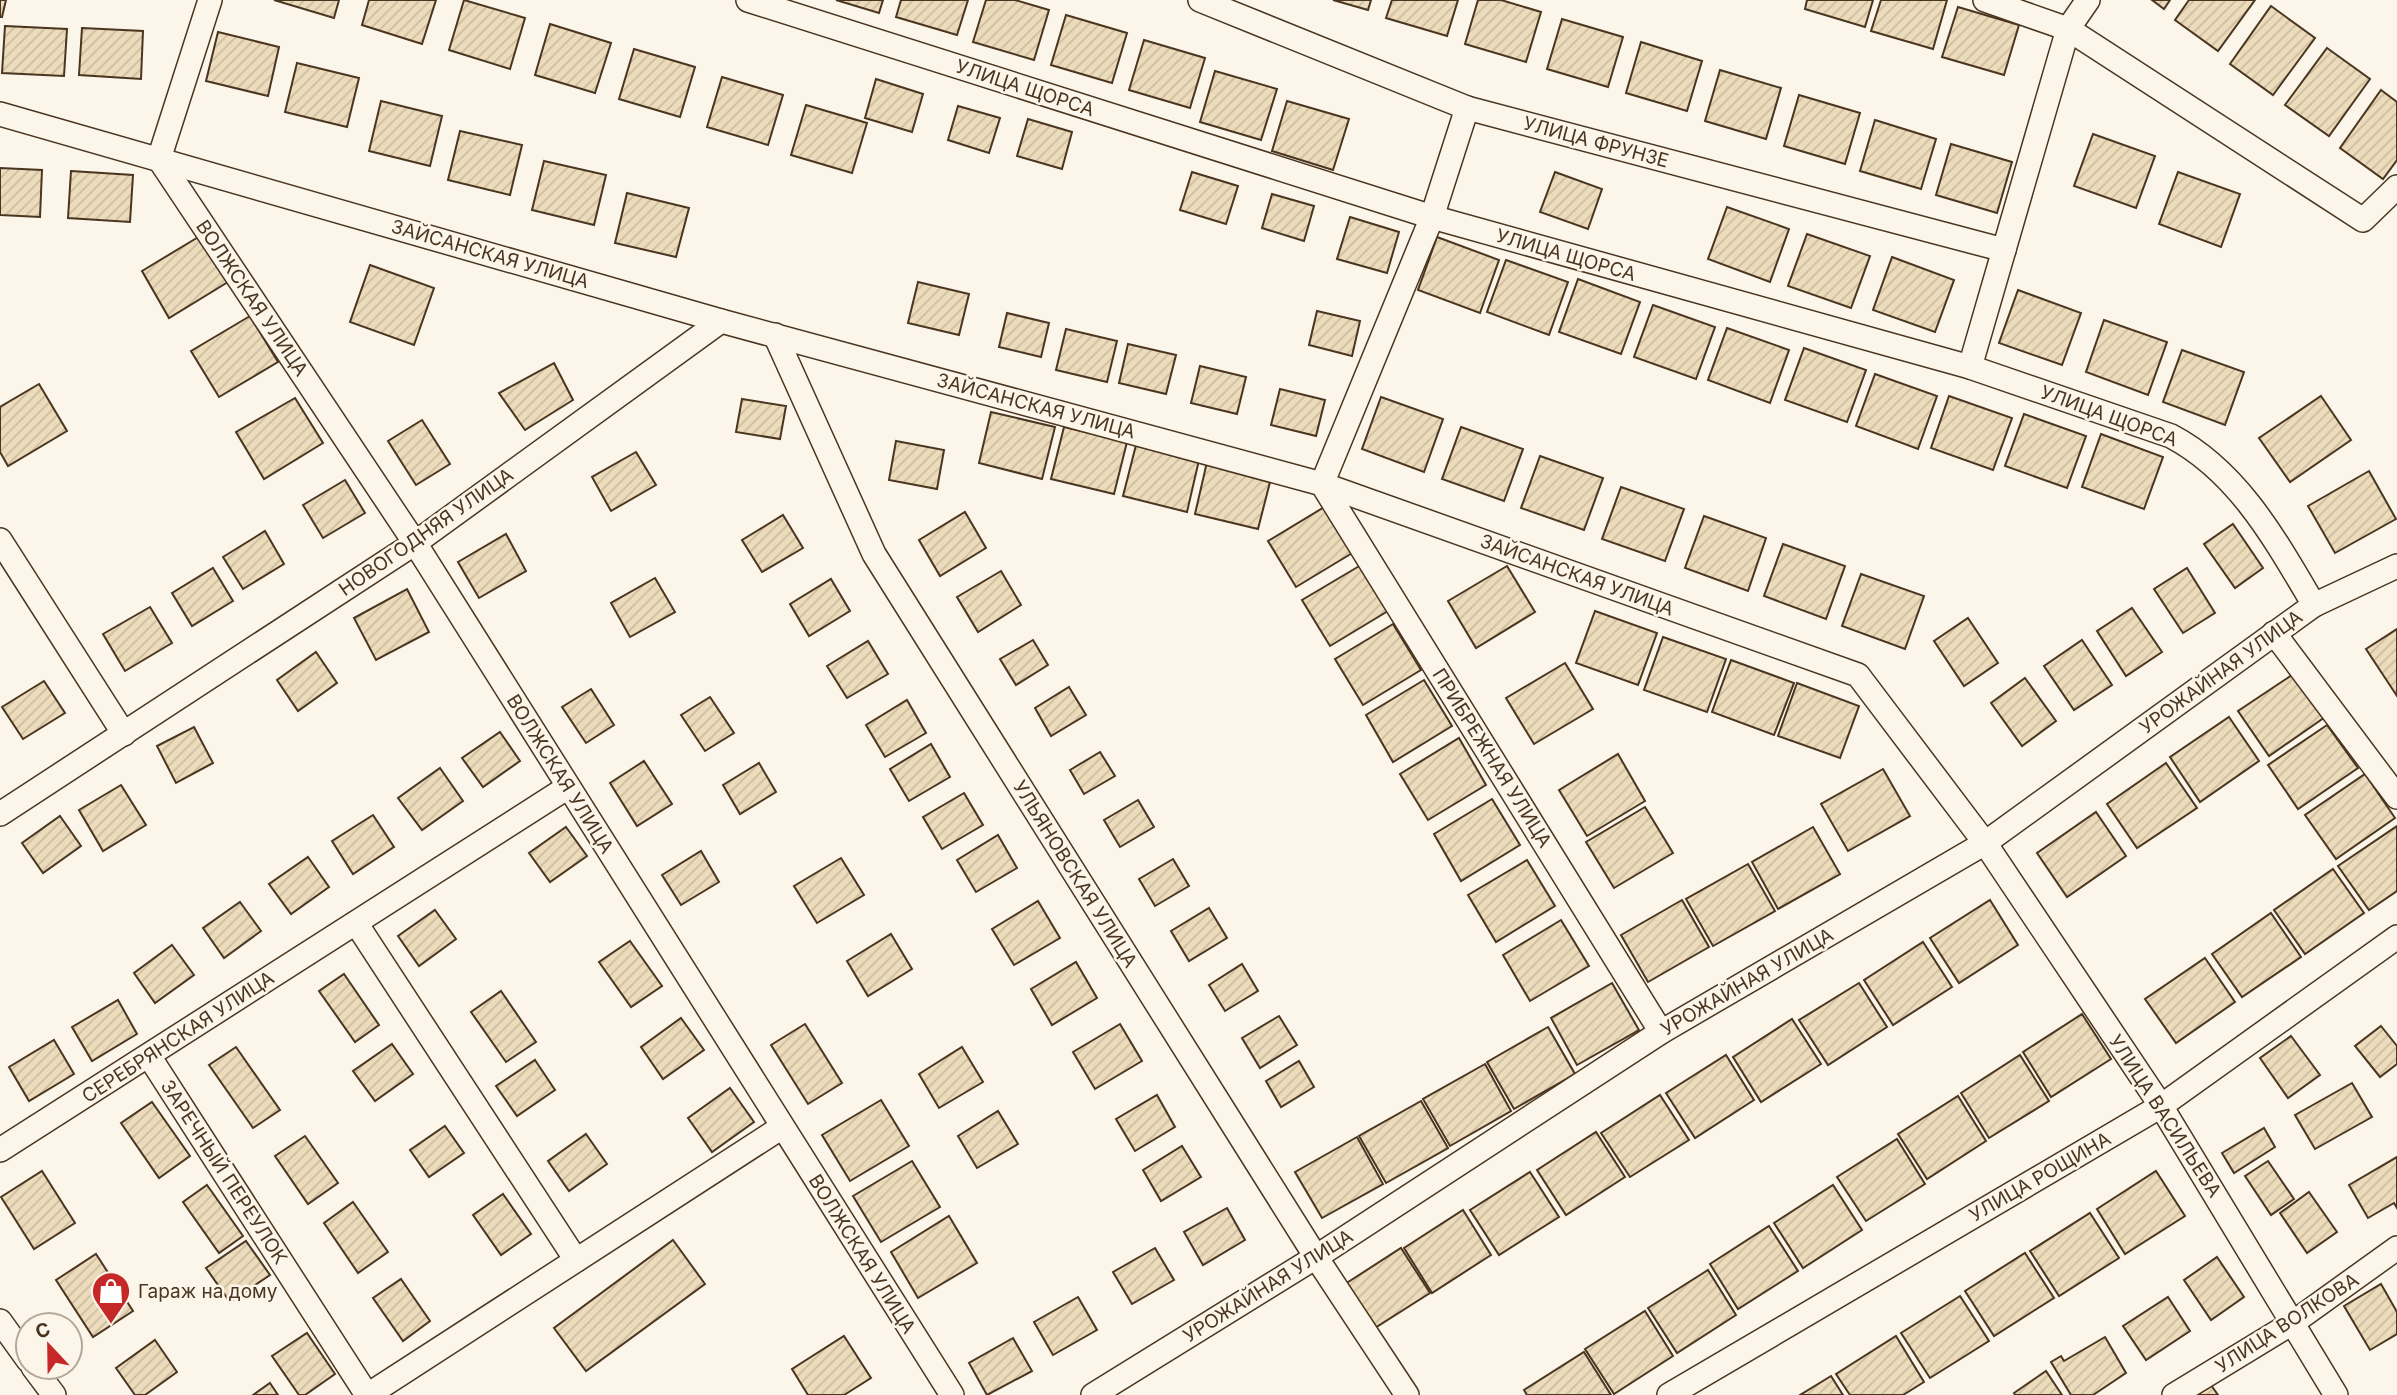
<svg xmlns="http://www.w3.org/2000/svg" width="2397" height="1395" font-family="Inter,sans-serif">
  <style>
    .building { fill: url(#building-hatch); stroke: #4a3520; stroke-width: 2 }
    .lines { fill: none; stroke-linecap: round; stroke-linejoin: round }
    .minor-casing { stroke: #4a3520; stroke-width: 26 }
    .minor { stroke: #fbf6e9; stroke-width: 23 }
    .labels { text-anchor: middle; dominant-baseline: central; stroke-width: 5; stroke-linejoin: round; paint-order: stroke }
    .street-label { font-size: 19px; fill: #4a3520; stroke: #fbf6e9 }
    .poi-label { font-size: 19px; fill: #4a3520; stroke: #fbf6e9; text-anchor: start }
  </style>
  <defs>
    <pattern id="building-hatch" width="6" height="6" patternUnits="userSpaceOnUse" patternTransform="scale(1.75)"><rect width="6" height="6" fill="#ecdcbc"/><path d="M-1 1l2-2M0 6l6-6M5 7l2-2" fill="none" stroke="#ccbda1"/></pattern>
  </defs>
  <rect width="100%" height="100%" fill="#fbf6e9"/>
  <g class="building">
    <polygon points="0,0 6,0 2,17 0,17"/>
    <polygon points="274,0 339,0 334,18"/>
    <polygon points="369,0 436,0 422,44 362,25"/>
    <polygon points="464,0 525,18 510,69 449,50"/>
    <polygon points="836,0 883,0 879,13"/>
    <polygon points="901,0 968,0 957,35 896,17"/>
    <polygon points="986,0 1015,0 1049,10 1034,60 973,42"/>
    <polygon points="1333,0 1371,0 1368,10"/>
    <polygon points="1392,0 1458,0 1447,36 1386,18"/>
    <polygon points="1478,0 1501,0 1541,12 1526,62 1465,44"/>
    <polygon points="1807,0 1873,0 1865,27 1805,9"/>
    <polygon points="1881,0 1947,0 1933,49 1871,31"/>
    <polygon points="2152,0 2170,0 2164,9"/>
    <polygon points="2189,0 2255,0 2218,51 2175,20"/>
    <polygon points="2271,6 2315,38 2273,95 2230,64"/>
    <polygon points="1958,7 2019,25 2004,75 1942,57"/>
    <polygon points="1066,15 1127,33 1112,83 1051,65"/>
    <polygon points="1562,19 1623,37 1608,87 1547,69"/>
    <polygon points="550,24 611,43 595,93 535,75"/>
    <polygon points="5,26 67,29 64,76 2,73"/>
    <polygon points="82,28 143,31 141,79 79,75"/>
    <polygon points="218,32 279,47 268,96 206,81"/>
    <polygon points="1144,40 1205,58 1190,108 1129,90"/>
    <polygon points="1641,42 1702,61 1687,111 1626,93"/>
    <polygon points="2327,48 2370,79 2329,136 2285,105"/>
    <polygon points="634,49 695,67 680,117 619,99"/>
    <polygon points="297,63 359,78 347,127 285,112"/>
    <polygon points="1720,70 1781,88 1766,139 1705,121"/>
    <polygon points="1215,71 1277,89 1261,140 1200,122"/>
    <polygon points="722,77 783,95 768,145 707,127"/>
    <polygon points="876,79 923,94 912,132 865,118"/>
    <polygon points="2381,90 2397,102 2397,160 2383,179 2340,148"/>
    <polygon points="1799,95 1860,113 1845,164 1784,146"/>
    <polygon points="381,101 442,116 430,166 369,151"/>
    <polygon points="1287,101 1349,119 1333,170 1272,151"/>
    <polygon points="806,105 867,123 852,173 791,155"/>
    <polygon points="958,106 1000,118 989,153 948,140"/>
    <polygon points="1028,119 1072,132 1062,169 1017,156"/>
    <polygon points="1875,120 1936,139 1921,189 1860,171"/>
    <polygon points="460,131 522,145 510,195 448,180"/>
    <polygon points="2093,134 2155,156 2136,208 2074,186"/>
    <polygon points="1951,144 2012,162 1997,213 1936,195"/>
    <polygon points="544,161 606,175 594,225 532,210"/>
    <polygon points="0,168 42,170 40,217 0,215"/>
    <polygon points="71,171 133,175 130,222 68,218"/>
    <polygon points="1192,172 1238,186 1226,224 1180,210"/>
    <polygon points="1555,172 1602,189 1588,229 1540,212"/>
    <polygon points="2178,172 2240,194 2221,247 2159,224"/>
    <polygon points="627,193 689,208 676,257 615,243"/>
    <polygon points="1272,194 1314,206 1304,241 1262,228"/>
    <polygon points="1727,207 1789,229 1770,282 1708,259"/>
    <polygon points="1350,217 1399,232 1387,273 1337,259"/>
    <polygon points="1807,234 1870,256 1851,308 1788,286"/>
    <polygon points="200,236 228,282 169,318 142,271"/>
    <polygon points="1437,237 1499,260 1480,313 1418,290"/>
    <polygon points="1892,257 1954,280 1935,332 1873,310"/>
    <polygon points="1506,260 1568,282 1549,335 1487,312"/>
    <polygon points="370,265 434,288 414,345 350,322"/>
    <polygon points="1578,279 1640,302 1621,354 1559,332"/>
    <polygon points="918,282 969,294 959,335 908,323"/>
    <polygon points="2018,290 2081,313 2062,365 1999,343"/>
    <polygon points="1653,305 1715,327 1696,379 1634,357"/>
    <polygon points="1317,311 1360,321 1352,356 1309,345"/>
    <polygon points="1007,313 1049,323 1041,357 999,347"/>
    <polygon points="250,316 278,362 219,397 191,351"/>
    <polygon points="2104,320 2167,342 2148,395 2086,372"/>
    <polygon points="1727,328 1789,350 1770,403 1708,380"/>
    <polygon points="1066,329 1117,341 1107,382 1056,370"/>
    <polygon points="1128,344 1176,355 1166,394 1119,383"/>
    <polygon points="1804,348 1866,370 1847,422 1785,400"/>
    <polygon points="2182,350 2244,372 2225,425 2163,402"/>
    <polygon points="554,363 573,400 525,430 499,393"/>
    <polygon points="1200,366 1246,377 1237,414 1191,403"/>
    <polygon points="1875,374 1937,396 1918,449 1856,426"/>
    <polygon points="39,384 67,431 8,466 0,452 0,407"/>
    <polygon points="1280,389 1325,400 1316,436 1271,425"/>
    <polygon points="1949,396 2012,418 1993,470 1931,448"/>
    <polygon points="2321,396 2351,440 2290,482 2259,438"/>
    <polygon points="1381,397 1443,419 1424,472 1362,449"/>
    <polygon points="295,398 323,443 264,479 236,432"/>
    <polygon points="742,399 786,406 780,439 736,432"/>
    <polygon points="991,412 1055,427 1042,479 979,463"/>
    <polygon points="2024,414 2086,436 2067,488 2005,466"/>
    <polygon points="422,420 450,464 416,485 388,441"/>
    <polygon points="1064,427 1127,442 1114,494 1051,479"/>
    <polygon points="1461,427 1523,449 1504,501 1442,479"/>
    <polygon points="2101,434 2163,457 2144,509 2082,487"/>
    <polygon points="896,441 944,450 937,489 889,480"/>
    <polygon points="1136,445 1199,460 1187,512 1123,496"/>
    <polygon points="636,452 656,485 611,511 592,477"/>
    <polygon points="1540,456 1603,478 1584,530 1521,508"/>
    <polygon points="1207,462 1271,478 1258,529 1195,514"/>
    <polygon points="2369,471 2396,519 2335,553 2308,506"/>
    <polygon points="345,480 365,513 323,538 303,505"/>
    <polygon points="1621,487 1684,509 1665,561 1602,539"/>
    <polygon points="1326,506 1354,552 1296,587 1268,541"/>
    <polygon points="965,512 986,548 940,576 919,540"/>
    <polygon points="783,515 803,548 762,572 742,540"/>
    <polygon points="1704,516 1766,538 1748,591 1685,568"/>
    <polygon points="2233,524 2263,568 2235,588 2204,544"/>
    <polygon points="265,531 284,564 243,589 223,557"/>
    <polygon points="506,534 526,571 479,598 458,562"/>
    <polygon points="1783,544 1845,566 1826,619 1764,596"/>
    <polygon points="1361,565 1388,611 1330,646 1302,600"/>
    <polygon points="1507,566 1535,612 1476,648 1448,601"/>
    <polygon points="213,568 233,601 192,626 172,593"/>
    <polygon points="2187,568 2215,613 2183,633 2154,589"/>
    <polygon points="1001,571 1021,605 978,632 957,597"/>
    <polygon points="1861,574 1924,596 1905,649 1842,626"/>
    <polygon points="655,578 675,612 630,637 611,603"/>
    <polygon points="831,579 850,611 809,636 790,604"/>
    <polygon points="407,589 429,632 376,660 354,618"/>
    <polygon points="150,607 172,643 125,671 103,634"/>
    <polygon points="2132,608 2162,652 2126,676 2097,631"/>
    <polygon points="1595,611 1657,633 1638,685 1576,663"/>
    <polygon points="1968,618 1998,663 1964,686 1934,641"/>
    <polygon points="1393,624 1421,670 1363,705 1335,659"/>
    <polygon points="2397,629 2397,696 2366,649"/>
    <polygon points="1663,637 1726,659 1707,712 1644,690"/>
    <polygon points="1033,640 1048,665 1016,685 1000,659"/>
    <polygon points="2082,640 2112,685 2074,710 2044,666"/>
    <polygon points="868,641 888,674 847,698 827,666"/>
    <polygon points="316,652 337,683 298,711 277,680"/>
    <polygon points="1731,660 1794,683 1774,735 1712,712"/>
    <polygon points="1565,663 1593,709 1534,744 1506,698"/>
    <polygon points="2298,671 2328,715 2269,756 2238,711"/>
    <polygon points="2025,678 2056,721 2022,746 1991,703"/>
    <polygon points="1424,680 1452,726 1393,762 1366,715"/>
    <polygon points="44,681 65,713 23,739 2,707"/>
    <polygon points="1797,683 1859,706 1840,758 1778,736"/>
    <polygon points="1069,687 1086,715 1051,736 1035,708"/>
    <polygon points="591,689 614,725 586,743 562,707"/>
    <polygon points="710,697 734,733 705,751 681,715"/>
    <polygon points="907,700 926,733 885,757 866,725"/>
    <polygon points="2229,717 2259,761 2200,802 2170,757"/>
    <polygon points="2327,725 2358,768 2298,809 2268,765"/>
    <polygon points="194,727 213,763 176,783 157,746"/>
    <polygon points="500,732 520,761 483,787 462,758"/>
    <polygon points="1459,738 1486,785 1428,820 1400,774"/>
    <polygon points="931,744 950,777 909,801 890,769"/>
    <polygon points="1100,752 1115,776 1084,794 1070,770"/>
    <polygon points="1618,754 1645,801 1587,836 1559,790"/>
    <polygon points="644,761 672,804 637,826 610,783"/>
    <polygon points="759,763 776,792 740,814 723,785"/>
    <polygon points="2166,763 2197,808 2137,848 2107,804"/>
    <polygon points="440,768 463,801 422,830 398,798"/>
    <polygon points="1883,769 1910,816 1848,851 1821,804"/>
    <polygon points="2365,774 2395,818 2336,859 2305,815"/>
    <polygon points="121,785 146,825 103,851 79,810"/>
    <polygon points="964,793 983,825 942,849 923,817"/>
    <polygon points="1492,799 1520,845 1461,881 1434,834"/>
    <polygon points="1138,800 1154,827 1120,847 1104,820"/>
    <polygon points="1645,807 1673,853 1614,888 1586,842"/>
    <polygon points="2096,812 2126,856 2067,897 2037,853"/>
    <polygon points="373,815 394,847 353,874 332,841"/>
    <polygon points="60,816 81,846 43,873 22,843"/>
    <polygon points="2397,826 2397,891 2369,910 2338,866"/>
    <polygon points="566,827 587,856 550,882 529,853"/>
    <polygon points="1813,827 1840,874 1778,909 1752,862"/>
    <polygon points="998,835 1017,868 976,892 957,860"/>
    <polygon points="701,851 719,882 681,905 662,875"/>
    <polygon points="308,857 329,887 291,914 269,884"/>
    <polygon points="841,858 864,895 817,923 794,886"/>
    <polygon points="1173,859 1189,886 1155,906 1139,879"/>
    <polygon points="1527,860 1555,906 1496,942 1468,895"/>
    <polygon points="1748,864 1775,911 1713,946 1686,899"/>
    <polygon points="2333,869 2364,913 2305,954 2274,910"/>
    <polygon points="1682,900 1709,947 1648,982 1621,935"/>
    <polygon points="1990,900 2018,945 1959,983 1930,938"/>
    <polygon points="1038,901 1060,938 1014,965 992,929"/>
    <polygon points="240,902 261,931 224,958 203,928"/>
    <polygon points="1209,908 1227,938 1189,961 1171,931"/>
    <polygon points="435,910 456,939 419,966 398,936"/>
    <polygon points="2271,913 2301,957 2242,997 2212,954"/>
    <polygon points="1561,920 1589,966 1530,1001 1503,955"/>
    <polygon points="891,934 912,969 868,996 847,961"/>
    <polygon points="630,941 662,986 631,1007 599,962"/>
    <polygon points="1923,942 1952,987 1893,1025 1864,980"/>
    <polygon points="172,945 194,975 155,1003 134,973"/>
    <polygon points="2205,958 2235,1002 2176,1043 2145,999"/>
    <polygon points="1076,962 1097,998 1052,1025 1031,989"/>
    <polygon points="1242,964 1258,991 1225,1011 1209,985"/>
    <polygon points="344,974 379,1025 355,1042 319,991"/>
    <polygon points="1612,983 1639,1030 1577,1065 1551,1018"/>
    <polygon points="1859,983 1887,1027 1828,1065 1799,1020"/>
    <polygon points="501,991 536,1042 506,1062 471,1012"/>
    <polygon points="118,1000 137,1034 92,1061 72,1027"/>
    <polygon points="2082,1014 2111,1059 2051,1097 2023,1052"/>
    <polygon points="1279,1016 1297,1045 1260,1068 1242,1038"/>
    <polygon points="681,1018 704,1050 663,1079 641,1047"/>
    <polygon points="1792,1019 1821,1064 1761,1102 1733,1057"/>
    <polygon points="805,1024 842,1083 808,1104 771,1045"/>
    <polygon points="1120,1024 1142,1061 1095,1089 1073,1052"/>
    <polygon points="2381,1026 2397,1046 2397,1064 2380,1077 2355,1046"/>
    <polygon points="1548,1027 1575,1074 1514,1109 1487,1062"/>
    <polygon points="2291,1036 2320,1075 2288,1098 2260,1058"/>
    <polygon points="54,1040 74,1074 29,1101 9,1067"/>
    <polygon points="392,1044 413,1074 375,1101 353,1071"/>
    <polygon points="236,1047 280,1110 253,1128 209,1065"/>
    <polygon points="962,1047 983,1082 939,1108 919,1074"/>
    <polygon points="1726,1055 1754,1100 1695,1138 1666,1093"/>
    <polygon points="2020,1055 2049,1101 1989,1138 1961,1093"/>
    <polygon points="535,1060 555,1090 517,1116 496,1086"/>
    <polygon points="1299,1061 1314,1087 1281,1107 1266,1081"/>
    <polygon points="1485,1064 1511,1111 1450,1146 1423,1099"/>
    <polygon points="2352,1083 2372,1117 2315,1149 2295,1115"/>
    <polygon points="730,1088 754,1122 712,1152 688,1118"/>
    <polygon points="1157,1095 1175,1127 1135,1151 1116,1119"/>
    <polygon points="1660,1095 1689,1140 1630,1177 1601,1133"/>
    <polygon points="1958,1096 1986,1141 1927,1179 1898,1134"/>
    <polygon points="881,1100 909,1146 850,1181 822,1135"/>
    <polygon points="1421,1101 1448,1148 1386,1183 1359,1136"/>
    <polygon points="152,1102 190,1156 159,1178 121,1123"/>
    <polygon points="998,1111 1018,1144 977,1168 958,1136"/>
    <polygon points="445,1126 464,1153 429,1177 410,1150"/>
    <polygon points="2264,1128 2275,1147 2234,1173 2222,1153"/>
    <polygon points="1596,1132 1625,1177 1566,1215 1537,1170"/>
    <polygon points="586,1134 607,1164 569,1191 548,1161"/>
    <polygon points="305,1136 338,1183 308,1204 275,1156"/>
    <polygon points="1357,1137 1383,1184 1322,1218 1295,1172"/>
    <polygon points="1897,1139 1925,1184 1866,1221 1837,1177"/>
    <polygon points="1182,1146 1201,1177 1161,1201 1143,1170"/>
    <polygon points="2397,1157 2397,1208 2394,1203 2368,1218 2349,1185"/>
    <polygon points="912,1161 940,1207 881,1242 853,1196"/>
    <polygon points="2268,1161 2294,1199 2271,1215 2245,1176"/>
    <polygon points="42,1171 75,1223 34,1249 1,1197"/>
    <polygon points="2156,1171 2185,1216 2125,1254 2097,1209"/>
    <polygon points="1530,1172 1559,1217 1499,1255 1470,1210"/>
    <polygon points="207,1185 243,1236 219,1253 183,1202"/>
    <polygon points="1833,1185 1862,1230 1803,1268 1774,1223"/>
    <polygon points="2309,1192 2337,1232 2307,1253 2280,1213"/>
    <polygon points="503,1194 531,1234 501,1255 473,1215"/>
    <polygon points="353,1202 388,1252 358,1273 324,1223"/>
    <polygon points="1227,1208 1245,1240 1203,1265 1184,1232"/>
    <polygon points="1463,1210 1491,1255 1432,1293 1404,1248"/>
    <polygon points="2090,1213 2119,1258 2059,1296 2030,1251"/>
    <polygon points="949,1216 977,1263 918,1298 891,1252"/>
    <polygon points="1769,1226 1798,1271 1738,1309 1710,1264"/>
    <polygon points="673,1240 705,1284 586,1371 554,1328"/>
    <polygon points="246,1241 270,1275 230,1302 206,1268"/>
    <polygon points="1155,1248 1174,1280 1132,1304 1113,1272"/>
    <polygon points="1401,1248 1430,1293 1370,1331 1342,1286"/>
    <polygon points="2025,1253 2054,1298 1994,1336 1965,1291"/>
    <polygon points="96,1254 133,1311 93,1337 56,1280"/>
    <polygon points="2217,1257 2244,1297 2211,1320 2184,1280"/>
    <polygon points="1708,1270 1736,1315 1677,1353 1648,1308"/>
    <polygon points="401,1279 430,1321 403,1341 373,1298"/>
    <polygon points="2381,1284 2397,1312 2397,1334 2370,1350 2344,1306"/>
    <polygon points="1960,1296 1989,1341 1930,1378 1901,1333"/>
    <polygon points="1078,1297 1097,1330 1053,1355 1034,1322"/>
    <polygon points="2168,1297 2190,1331 2146,1360 2123,1326"/>
    <polygon points="1645,1311 1673,1356 1614,1394 1585,1349"/>
    <polygon points="307,1333 335,1374 305,1395 299,1395 272,1356"/>
    <polygon points="844,1336 871,1378 844,1395 808,1395 792,1369"/>
    <polygon points="1896,1336 1924,1382 1903,1395 1850,1395 1836,1374"/>
    <polygon points="2105,1337 2126,1373 2093,1395 2071,1395 2051,1362 2061,1356 2064,1361"/>
    <polygon points="1013,1338 1032,1371 987,1395 969,1363"/>
    <polygon points="155,1340 177,1372 145,1395 135,1395 116,1368"/>
    <polygon points="1584,1352 1611,1395 1527,1395 1524,1390"/>
    <polygon points="2046,1371 2062,1395 2015,1395 2014,1393"/>
    <polygon points="1831,1376 1843,1395 1800,1395"/>
    <polygon points="270,1383 278,1395 253,1395"/>
    <polygon points="2211,1385 2218,1395 2195,1395"/>
  </g>
  <g class="lines">
    <g class="minor-casing">
      <g id="minor">
        <polyline points="210,0 159,159 415,543 952,1395"/>
        <path d="M 748,0 L 1432,217 L 1970,367 L 2171,436 C 2239,472 2276,541 2314,605"/>
        <polyline points="1200,0 1467,108 2004,250"/>
        <polyline points="1985,0 2068,29 2363,220 2397,187"/>
        <polyline points="1467,108 1432,217 1322,484 1661,1032"/>
        <polyline points="0,114 721,321 1322,484 1858,675 1985,843 2161,1106 2336,1395"/>
        <polyline points="775,335 874,554 1316,1257 1407,1395"/>
        <polyline points="1970,367 2068,29 2088,0"/>
        <polyline points="0,540 124,734"/>
        <polyline points="2274,633 2397,797"/>
        <polyline points="0,814 415,543 721,321"/>
        <polyline points="356,923 576,1260"/>
        <polyline points="149,1056 367,1395"/>
        <polyline points="0,1150 568,787"/>
        <polyline points="0,1321 28,1360"/>
        <polyline points="33,1367 54,1395"/>
        <polyline points="368,1395 782,1127"/>
        <polyline points="1093,1395 1316,1257 1661,1032 1985,843 2314,605 2397,566"/>
        <polyline points="1669,1395 2161,1106 2397,937"/>
        <polyline points="2174,1395 2294,1322 2397,1248"/>
      </g>
    </g>
    <use href="#minor" class="minor"/>
  </g>
  <defs>
    <g id="shop-pin" transform="scale(2.0125)"><path d="M0 17L-7.5 6A9.5 9.5 0 1 1 7.5 6Z" fill="#c62828" stroke="#fbf6e9"/><path d="M-5-2.5h2.3a2.7 3.5 0 0 1 5.4 0H5L5.5 6h-11ZM-1.5-2.5h3a1.5 2.3 0 0 0-3 0Z" fill="#fff"/></g>
  </defs>
  <g fill-rule="evenodd">
    <use href="#shop-pin" x="111" y="1291"/>
  </g>
  <g class="labels">
    <g class="street-label">
      <text transform="translate(1025 88) rotate(18)">УЛИЦА ЩОРСА</text>
      <text transform="translate(1596 142) rotate(15)">УЛИЦА ФРУНЗЕ</text>
      <text transform="translate(490 254) rotate(16)">ЗАЙСАНСКАЯ УЛИЦА</text>
      <text transform="translate(1566 255) rotate(16)">УЛИЦА ЩОРСА</text>
      <text transform="translate(252 298) rotate(56)">ВОЛЖСКАЯ УЛИЦА</text>
      <text transform="translate(1036 406) rotate(15)">ЗАЙСАНСКАЯ УЛИЦА</text>
      <text transform="translate(2109 416) rotate(20)">УЛИЦА ЩОРСА</text>
      <text transform="translate(426 532) rotate(-35)">НОВОГОДНЯЯ УЛИЦА</text>
      <text transform="translate(1577 575) rotate(20)">ЗАЙСАНСКАЯ УЛИЦА</text>
      <text transform="translate(2221 672) rotate(-36)">УРОЖАЙНАЯ УЛИЦА</text>
      <text transform="translate(1492 758) rotate(58)">ПРИБРЕЖНАЯ УЛИЦА</text>
      <text transform="translate(560 774) rotate(58)">ВОЛЖСКАЯ УЛИЦА</text>
      <text transform="translate(1075 874) rotate(58)">УЛЬЯНОВСКАЯ УЛИЦА</text>
      <text transform="translate(1747 982) rotate(-30)">УРОЖАЙНАЯ УЛИЦА</text>
      <text transform="translate(178 1037) rotate(-33)">СЕРЕБРЯНСКАЯ УЛИЦА</text>
      <text transform="translate(2165 1116) rotate(57)">УЛИЦА ВАСИЛЬЕВА</text>
      <text transform="translate(224 1172) rotate(57)">ЗАРЕЧНЫЙ ПЕРЕУЛОК</text>
      <text transform="translate(2040 1177) rotate(-30)">УЛИЦА РОЩИНА</text>
      <text transform="translate(862 1254) rotate(58)">ВОЛЖСКАЯ УЛИЦА</text>
      <text transform="translate(1268 1286) rotate(-32)">УРОЖАЙНАЯ УЛИЦА</text>
      <text transform="translate(2287 1323) rotate(-33)">УЛИЦА ВОЛКОВА</text>
    </g>
    <g class="poi-label">
      <text x="138" y="1291">Гараж на дому</text>
    </g>
  </g>
  <g transform="translate(49 1346) rotate(338)"><circle r="33" fill="#fbf6e9" stroke="#b4a999" stroke-width="2"/>
  <path d="M0-5L12 26L0 18L-12 26Z" fill="#c62828"/>
  <text y="-10" font-size="19" font-weight="bold" text-anchor="middle" fill="#4a3520">С</text>
  </g>
</svg>
